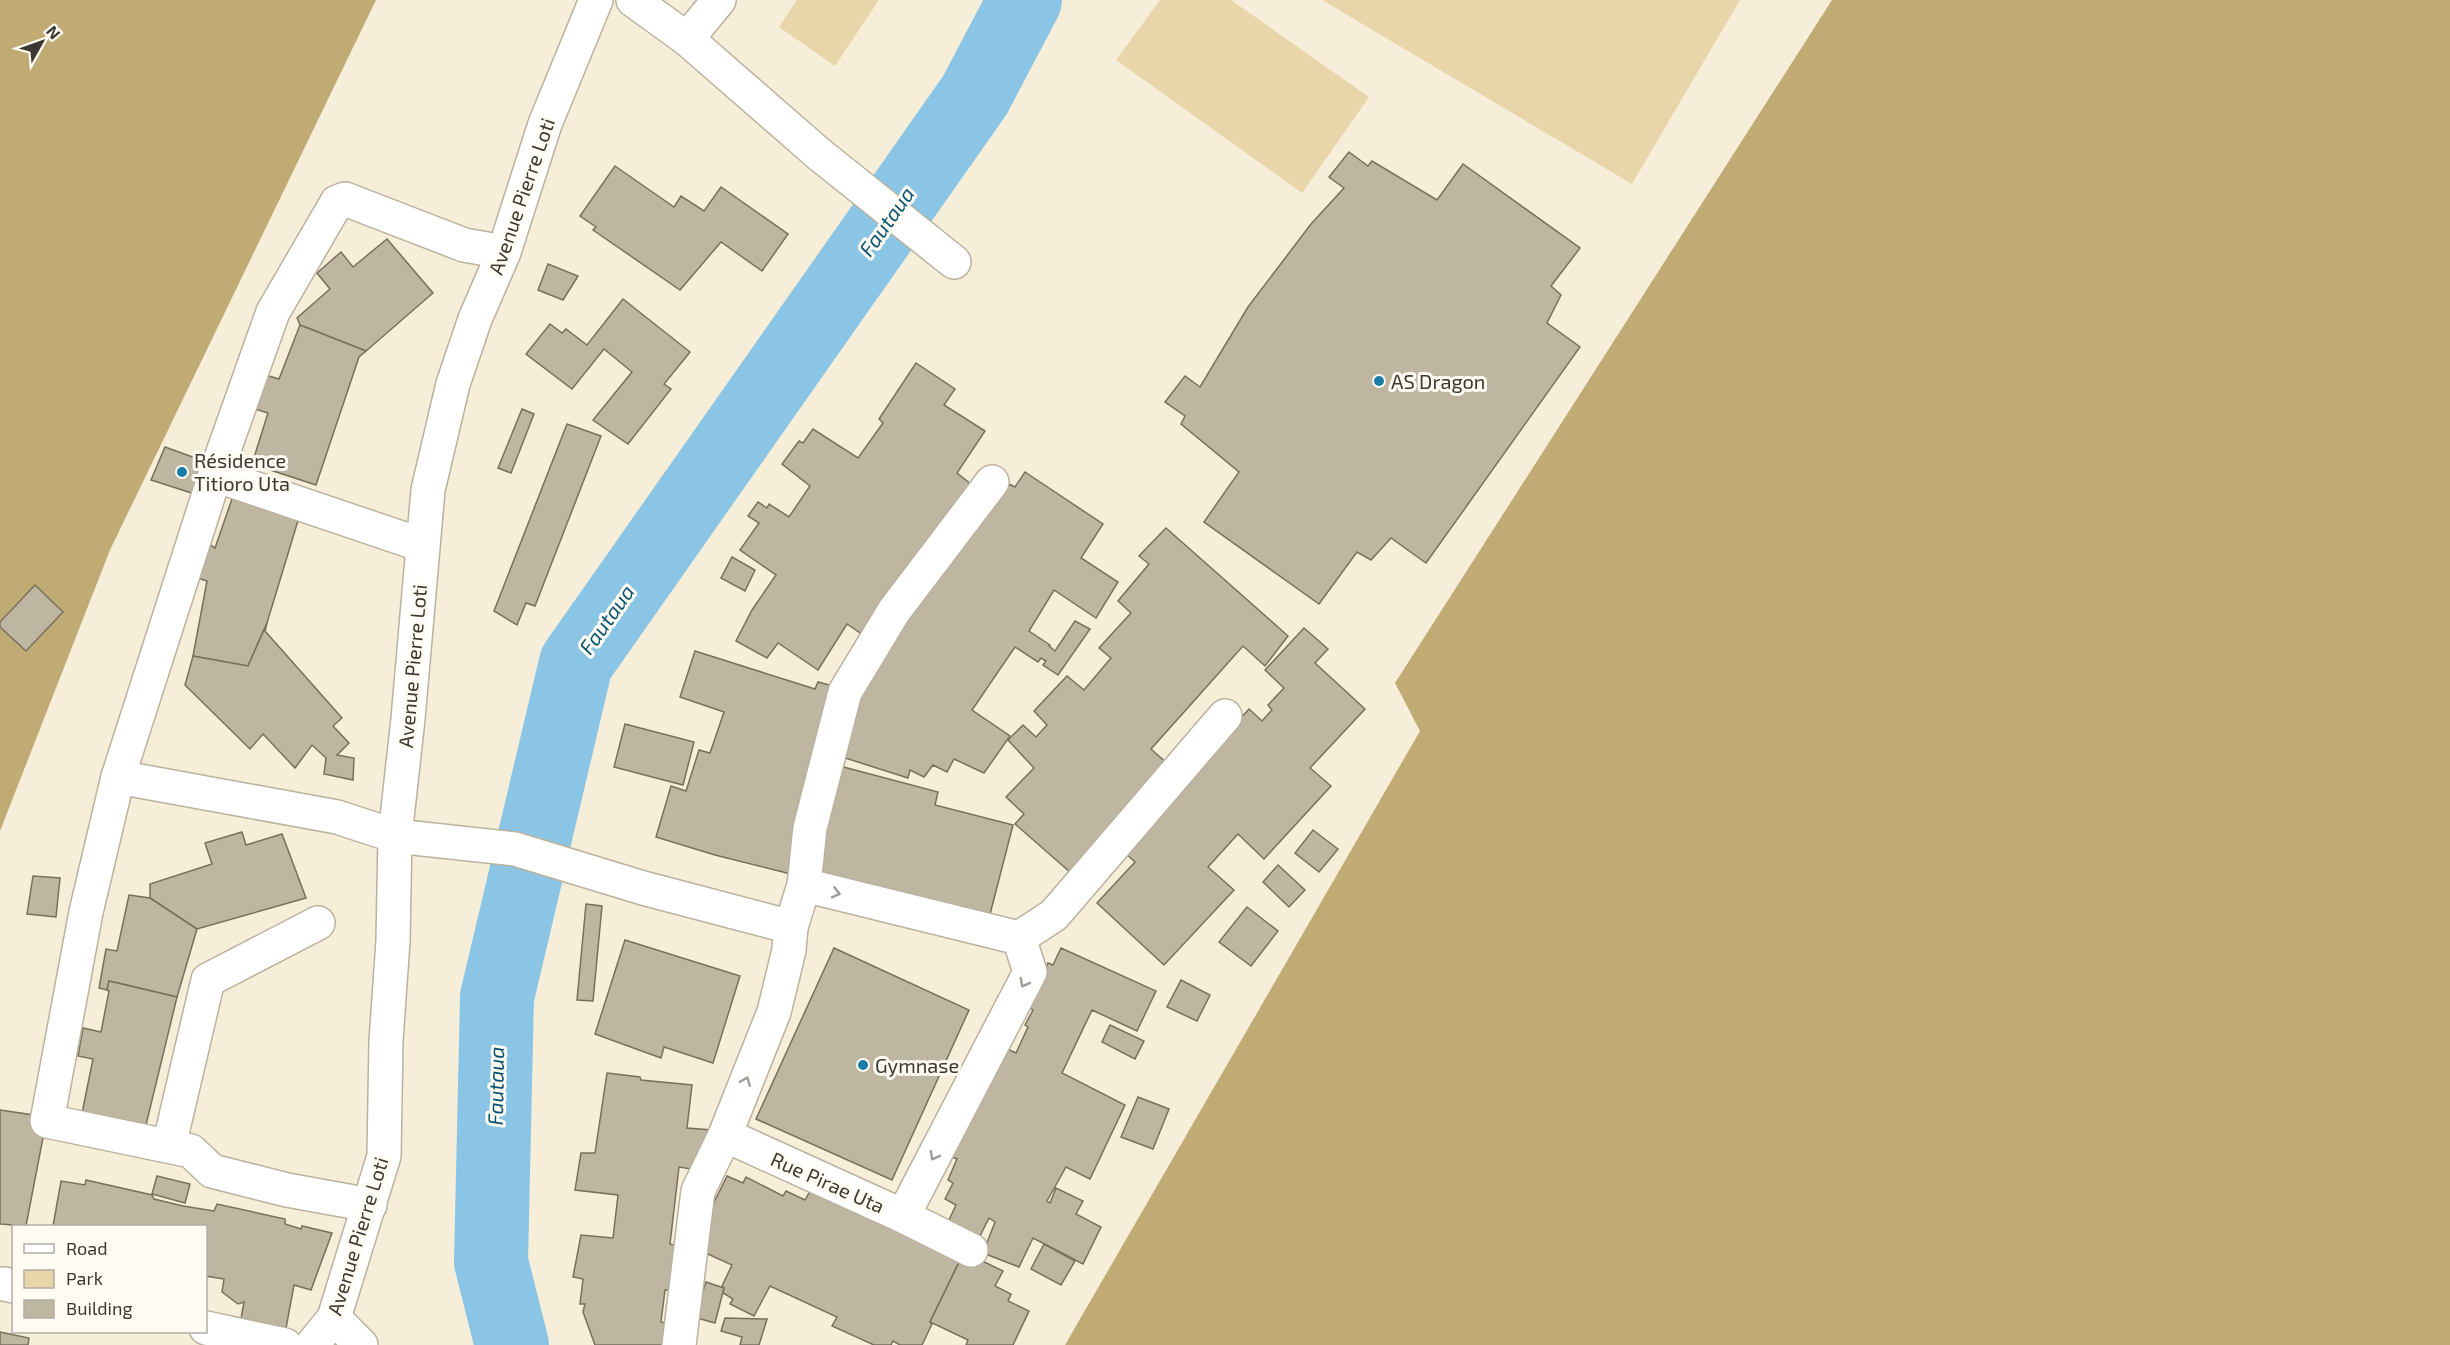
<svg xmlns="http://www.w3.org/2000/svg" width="2450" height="1345" font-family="'Exo 2',sans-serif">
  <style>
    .green { fill: #e8d6aa }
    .forest { fill: #c1ab75 }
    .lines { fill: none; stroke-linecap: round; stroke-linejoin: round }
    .river { stroke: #8bc5e5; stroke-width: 74 }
    .building { fill: #beb6a1; stroke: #77705d; stroke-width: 1.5 }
    .minor-casing { stroke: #bab29e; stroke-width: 36 }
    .major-casing { stroke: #bab29e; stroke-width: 36 }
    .minor { stroke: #fff; stroke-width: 33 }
    .major { stroke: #fff; stroke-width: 33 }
    .oneway { stroke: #9d9c97 }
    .poi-dot { fill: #187ca7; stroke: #fffbf3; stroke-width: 2 }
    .labels { text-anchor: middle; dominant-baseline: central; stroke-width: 6; stroke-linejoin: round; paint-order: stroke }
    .street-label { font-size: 20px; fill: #3b382f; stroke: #fffbf3 }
    .poi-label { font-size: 20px; fill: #3b382f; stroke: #fffbf3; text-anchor: start }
    .water-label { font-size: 21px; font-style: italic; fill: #065372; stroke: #fffbf3 }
  </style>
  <rect width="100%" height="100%" fill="#f6eed9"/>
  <g class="green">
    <polygon points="797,0 879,0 835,66 779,27"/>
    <polygon points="1160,0 1231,0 1369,97 1302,193 1116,60"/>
    <polygon points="1322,0 1740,0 1632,184"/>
  </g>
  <g class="forest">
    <polygon points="0,0 376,0 110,550 0,831"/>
    <polygon points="1832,0 2450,0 2450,1345 1065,1345 1420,731 1395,683"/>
  </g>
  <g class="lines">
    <polyline class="river" points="512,1345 491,1262 497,997 576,663 975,95 1025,0"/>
  </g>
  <g class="building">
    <polygon points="1349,152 1368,166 1372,161 1437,200 1463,164 1580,248 1551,286 1561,295 1547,323 1580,347 1426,563 1391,538 1371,560 1357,552 1319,604 1204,522 1239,472 1181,424 1185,416 1165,402 1185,376 1200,387 1248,307 1311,224 1344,188 1329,177"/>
    <polygon points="615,166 674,207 681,196 704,211 721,187 788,234 762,271 721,242 680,290 593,230 596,227 580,216"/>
    <polygon points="387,239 433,293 366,351 300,325 297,318 330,289 317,273 341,252 353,267"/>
    <polygon points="548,264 578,276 563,300 538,290"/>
    <polygon points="623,299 690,352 664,384 671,389 628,444 593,420 632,372 604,349 572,389 526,354 550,324 562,333 566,329 587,345"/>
    <polygon points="300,325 366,351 359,357 316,485 252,464 268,413 252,408 262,374 279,379"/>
    <polygon points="916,363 955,389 944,405 985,431 957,473 972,485 866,637 847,624 818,670 778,643 767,658 736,641 752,610 776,575 740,550 759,523 748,516 758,502 767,508 769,504 789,517 810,486 782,464 799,441 803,443 813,429 858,458 883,423 879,419"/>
    <polygon points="522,409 534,414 511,473 498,468"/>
    <polygon points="567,424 601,436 535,606 526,603 517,625 494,611"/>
    <polygon points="165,447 212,464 201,496 151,480"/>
    <polygon points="1025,472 1103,524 1081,558 1118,582 1096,618 1054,590 1029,631 1050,645 1049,646 1055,651 1075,621 1090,629 1058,675 1043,665 1046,661 1041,658 1038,662 1015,647 972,710 1010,736 984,773 954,759 947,772 933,765 924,777 910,770 908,778 839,756 854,690 1009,484 1015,487"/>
    <polygon points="234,493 300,514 267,623 248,666 193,656 207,581 194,577 204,541 215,548"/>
    <polygon points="1166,528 1288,636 1265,666 1243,646 1151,749 1169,765 1071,873 1015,824 1024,814 1006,797 1034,768 1008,740 1023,725 1036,737 1047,725 1034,711 1067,676 1084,690 1111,658 1099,648 1131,613 1118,601 1149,564 1139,556"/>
    <polygon points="732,557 755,570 745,591 721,578"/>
    <polygon points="35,585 63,612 26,651 0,627 0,622"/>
    <polygon points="267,623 265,631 342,718 333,726 349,743 337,755 354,758 353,780 324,774 326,758 312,745 295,768 263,734 250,749 185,685 193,656 248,666"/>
    <polygon points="1304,628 1328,649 1315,663 1365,709 1310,768 1331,786 1264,859 1238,834 1208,867 1234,890 1164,965 1097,903 1135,862 1120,848 1249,709 1262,721 1272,710 1268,705 1284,688 1265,670"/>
    <polygon points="695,651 815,689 818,682 837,687 791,874 715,855 656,837 671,786 686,791 699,750 710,753 724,712 680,697"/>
    <polygon points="625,724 694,742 683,785 614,767"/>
    <polygon points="836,765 938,792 935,805 1013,825 988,922 811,876"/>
    <polygon points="1313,830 1338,849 1319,872 1295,853"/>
    <polygon points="242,832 246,845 282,834 306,898 197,929 150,898 150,884 212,864 205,843"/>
    <polygon points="1278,865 1305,890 1289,907 1263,882"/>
    <polygon points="33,876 60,878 56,917 27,914"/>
    <polygon points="129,895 150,898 197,929 177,997 109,981 107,990 99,988 106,949 117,951"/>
    <polygon points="586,904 602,906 593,1001 577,1000"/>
    <polygon points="1247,907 1278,931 1251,966 1219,942"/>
    <polygon points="625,940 740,976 713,1063 664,1047 661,1058 595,1034"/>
    <polygon points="834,948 969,1010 892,1180 756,1119"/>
    <polygon points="1061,948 1156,991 1137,1031 1092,1010 1062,1073 1125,1105 1090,1179 1066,1167 1047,1201 1050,1203 1056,1188 1083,1201 1076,1214 1101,1227 1083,1264 1033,1238 1019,1267 983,1253 995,1222 989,1218 980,1236 948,1222 956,1205 945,1199 953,1183 948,1180 957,1159 942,1153 995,1043 1016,1053 1028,1027 1025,1025 1033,1010 1027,1006 1048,963 1053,965"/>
    <polygon points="1181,980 1210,995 1197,1021 1167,1007"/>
    <polygon points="109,981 177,997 144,1133 81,1118 93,1059 78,1056 83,1028 101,1032 109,991 107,990"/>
    <polygon points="1110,1025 1144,1041 1135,1059 1102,1042"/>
    <polygon points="607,1073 640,1077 641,1080 692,1085 687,1128 712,1130 691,1169 679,1167 670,1244 678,1246 674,1290 665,1290 661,1322 666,1323 664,1345 595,1345 583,1312 585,1304 580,1304 583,1279 573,1277 581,1235 613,1238 618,1195 575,1190 581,1153 595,1153"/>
    <polygon points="1138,1097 1169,1109 1153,1149 1121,1137"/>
    <polygon points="0,1110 47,1117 26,1226 0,1224"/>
    <polygon points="157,1176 190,1184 185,1203 152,1194"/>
    <polygon points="727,1176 743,1183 746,1177 783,1196 786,1191 805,1200 813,1186 964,1252 930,1322 932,1324 922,1345 900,1345 893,1341 891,1345 874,1345 832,1326 837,1317 770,1286 754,1316 730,1304 733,1299 723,1293 724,1288 722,1286 732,1265 697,1249 703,1225"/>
    <polygon points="86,1180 152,1195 154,1199 183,1206 214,1211 217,1204 285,1219 285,1224 301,1229 302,1226 332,1233 311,1290 294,1285 286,1328 241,1319 244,1302 238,1304 222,1292 224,1279 206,1276 206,1226 53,1226 61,1181 85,1185"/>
    <polygon points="1044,1244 1075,1261 1061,1285 1031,1269"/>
    <polygon points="964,1252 1003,1271 995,1286 1011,1294 1008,1301 1029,1311 1013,1345 966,1345 968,1340 930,1322"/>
    <polygon points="706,1282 724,1288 715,1323 690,1316 696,1292 702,1294"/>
    <polygon points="725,1318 767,1319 759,1345 740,1345 742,1337 721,1331"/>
    <polygon points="0,1332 29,1338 28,1345 0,1345"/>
  </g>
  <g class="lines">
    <g class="minor-casing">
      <g id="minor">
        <polyline points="633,0 687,39 819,154 954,262"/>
        <polyline points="687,39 719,0"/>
        <polyline points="215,475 118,777 86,912 47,1121 191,1151 212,1171 287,1190 370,1205"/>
        <polyline points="422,545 215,475 273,312 337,202 345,199 464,245 504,252"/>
        <polyline points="118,777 337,817 395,836 515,849 643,888 791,927"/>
        <polyline points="804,885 810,828 845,692 894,611 992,482"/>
        <polyline points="1019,938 1054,915 1225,716"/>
        <polyline points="169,1146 208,980 318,923"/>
        <polyline points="903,1216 971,1250"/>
        <polyline points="4,1284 14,1286"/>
        <polyline points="334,1318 361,1345"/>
        <polyline points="206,1328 285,1345"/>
        <polyline points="679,1345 698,1191 725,1135 774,1012 789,950 791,927 804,885 1019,938 1030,972 903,1216 725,1135"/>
      </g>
    </g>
    <g class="major-casing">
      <polyline id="major" points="312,1345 334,1318 384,1156 386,1041 393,941 395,836 408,719 428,490 453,384 475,319 504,252 545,124 596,0"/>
    </g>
    <use href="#minor" class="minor"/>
    <use href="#major" class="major"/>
  </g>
  <defs><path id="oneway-chevron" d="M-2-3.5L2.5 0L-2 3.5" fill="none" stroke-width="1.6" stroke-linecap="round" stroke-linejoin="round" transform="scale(1.5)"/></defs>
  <g class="oneway">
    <use href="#oneway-chevron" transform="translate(836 893) rotate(14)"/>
    <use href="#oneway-chevron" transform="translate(1024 983) rotate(118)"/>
    <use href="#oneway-chevron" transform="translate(746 1081) rotate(-68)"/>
    <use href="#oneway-chevron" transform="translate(934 1156) rotate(118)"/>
  </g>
  <g class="poi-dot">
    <circle cx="1379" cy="381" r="6"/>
    <circle cx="182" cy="472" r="6"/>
    <circle cx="863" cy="1065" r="6"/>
  </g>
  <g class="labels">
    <g class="street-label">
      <text transform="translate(521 196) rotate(-71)">Avenue Pierre Loti</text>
      <text transform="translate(412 666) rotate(-85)">Avenue Pierre Loti</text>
      <text transform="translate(828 1182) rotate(24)">Rue Pirae Uta</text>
      <text transform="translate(357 1236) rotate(-73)">Avenue Pierre Loti</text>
    </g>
    <g class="poi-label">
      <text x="1391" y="381">AS Dragon</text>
      <text x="194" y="460">Résidence<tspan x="194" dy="23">Titioro Uta</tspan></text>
      <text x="875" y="1065">Gymnase</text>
    </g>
    <g class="water-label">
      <text transform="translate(886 221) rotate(-55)">Fautaua</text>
      <text transform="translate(606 619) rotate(-55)">Fautaua</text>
      <text transform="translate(495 1086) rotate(-89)">Fautaua</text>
    </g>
  </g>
  <rect x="12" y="1225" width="195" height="108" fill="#fffbf3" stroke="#b1ada5" stroke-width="1.5"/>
  <rect x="24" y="1244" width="30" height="9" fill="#ffffff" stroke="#b1ada5" stroke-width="1.5"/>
  <text x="66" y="1255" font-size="18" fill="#3b382f">Road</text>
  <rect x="24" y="1270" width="30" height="18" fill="#e8d6aa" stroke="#b1ada5" stroke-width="1.5"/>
  <text x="66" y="1285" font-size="18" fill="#3b382f">Park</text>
  <rect x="24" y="1300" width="30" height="18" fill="#beb6a1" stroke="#b1ada5" stroke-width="1.5"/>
  <text x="66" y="1315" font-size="18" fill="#3b382f">Building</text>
  <g transform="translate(42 42) rotate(50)" stroke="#fffbf3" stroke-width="4.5" paint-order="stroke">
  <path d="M0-4.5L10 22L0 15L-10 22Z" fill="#3b382f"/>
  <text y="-9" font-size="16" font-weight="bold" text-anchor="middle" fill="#3b382f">N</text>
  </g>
</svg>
